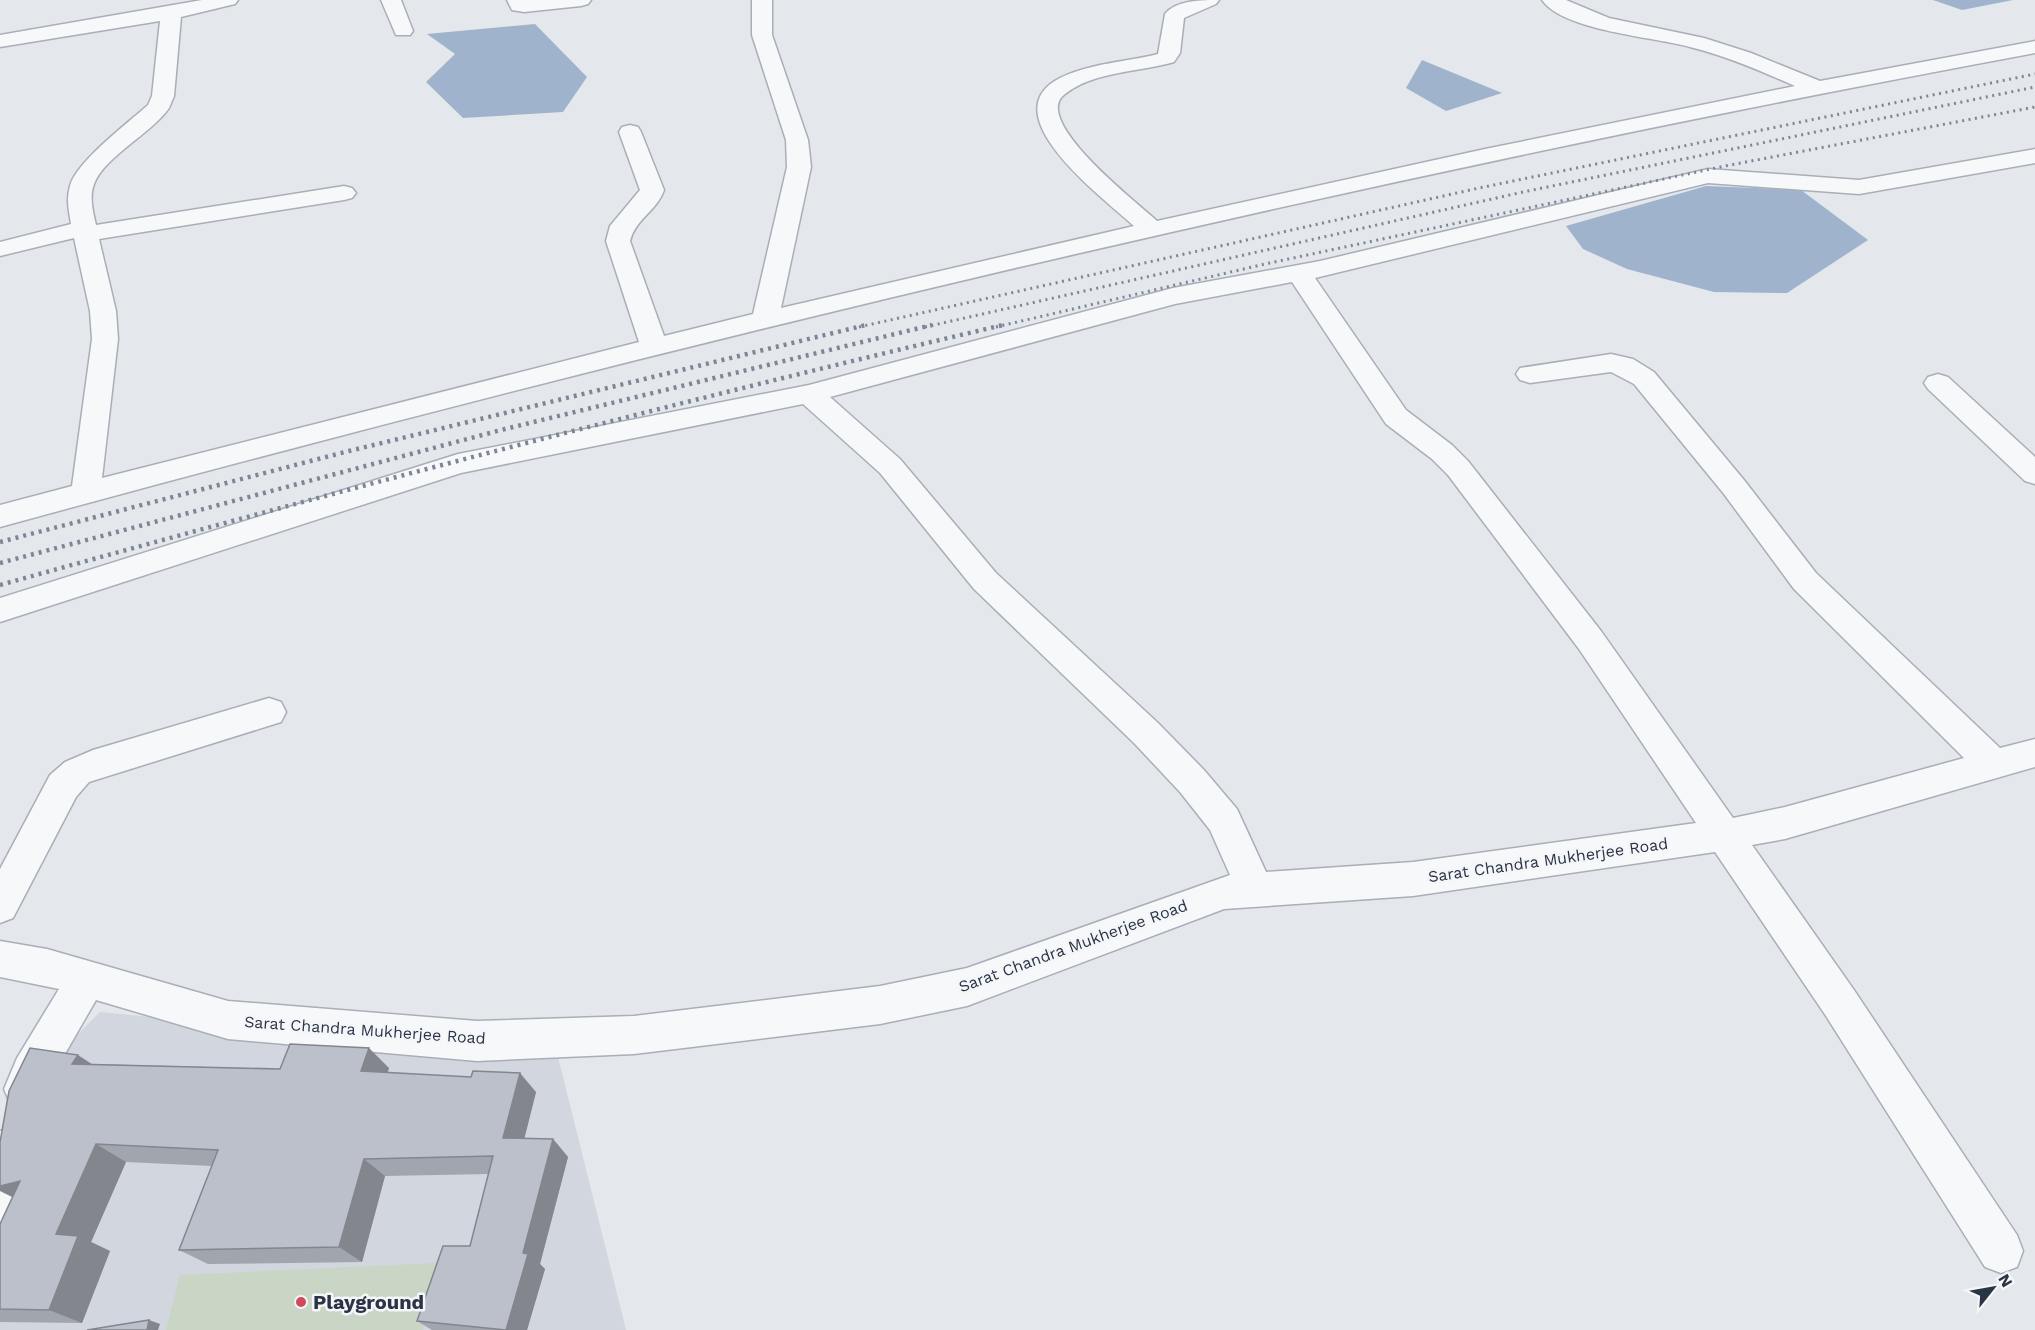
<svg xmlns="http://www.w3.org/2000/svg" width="2035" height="1330" font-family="'Work Sans',sans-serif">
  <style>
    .built { fill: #d2d6de }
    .green { fill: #c9d6c5 }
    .water { fill: #9fb4cc }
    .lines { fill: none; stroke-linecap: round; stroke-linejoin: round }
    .minor-casing { stroke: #a9aeb7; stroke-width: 3 }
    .minor { fill: #f7f8fa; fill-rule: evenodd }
    .rail-far1 { stroke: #7d8696; stroke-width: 3; stroke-dasharray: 2 4.5; stroke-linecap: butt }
    .rail { stroke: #7d8696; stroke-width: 4.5; stroke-dasharray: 3 5; stroke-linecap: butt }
    .wall { fill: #a1a5ae }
    .shaded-wall { fill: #83868d }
    .building { fill: #bbc0ca; stroke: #83868d; stroke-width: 1.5 }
    .poi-dot { fill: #d1495b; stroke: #f4f6f9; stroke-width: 2 }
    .labels { text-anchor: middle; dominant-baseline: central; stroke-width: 5; stroke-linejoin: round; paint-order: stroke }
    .street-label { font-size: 16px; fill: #2b3445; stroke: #f4f6f9 }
    .near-poi-label { font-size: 20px; font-weight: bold; fill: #2b3445; stroke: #f4f6f9; text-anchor: start }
  </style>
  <rect width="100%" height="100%" fill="#e4e7ec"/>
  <polygon class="built" points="100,1012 558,1057 626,1330 0,1330 0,1238 54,1058"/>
  <polygon class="green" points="436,1263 423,1330 166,1330 180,1275"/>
  <g class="water">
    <polygon points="1933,0 2013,0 1962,10"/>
    <polygon points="535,24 587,77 563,112 463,118 426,82 455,54 427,34"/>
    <polygon points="1422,60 1502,93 1446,111 1406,88"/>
    <polygon points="1706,186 1801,190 1868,240 1787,293 1714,292 1627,269 1583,249 1566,226"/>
  </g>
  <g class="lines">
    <g class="minor-casing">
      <g id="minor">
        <path d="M 202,0 L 238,0 L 235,4 L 181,17 L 174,96 L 169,108 C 152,133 104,157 94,184 C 89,197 93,212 96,225 L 344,186 L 352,188 L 356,193 L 352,198 L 344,200 L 99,239 L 116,311 L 118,339 L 102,478 L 639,342 L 606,241 L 610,226 L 640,190 L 619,132 L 622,127 L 630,125 L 638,127 L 641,132 L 664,190 C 657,211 636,218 630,241 L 664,336 L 753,314 L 787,167 L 786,140 L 752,35 L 752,0 L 772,0 L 772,35 L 808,140 L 811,167 L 781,308 L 1134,226 C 1105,199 989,114 1060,78 C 1091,63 1126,62 1158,54 L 1165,14 C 1176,0 1202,0 1219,0 L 1216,4 L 1184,18 L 1180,53 L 1174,62 C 1140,72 1094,71 1065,94 C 1029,120 1139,204 1157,221 L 1485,149 L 1795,86 C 1761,71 1726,56 1690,47 C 1655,37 1563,31 1542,0 L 1566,0 L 1609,18 L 1704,38 L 1751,53 L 1820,81 L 2035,41 L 2035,53 C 1350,180 672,343 0,527 L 0,505 L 72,486 L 92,339 L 90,311 L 74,238 L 0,256 L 0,242 L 71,224 C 69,211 66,200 70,186 C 76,162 128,123 148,105 L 152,96 L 160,21 L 0,47 L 0,35 Z"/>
        <polygon points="381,0 401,0 413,31 410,35 396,35"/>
        <polygon points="507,0 591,0 588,4 581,6 524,12 512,10"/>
        <path d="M 2035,149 L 2035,163 L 1859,194 L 1708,183 L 1315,278 L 1406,410 L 1452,445 L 1468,461 L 1601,631 L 1733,818 L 1785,807 L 1964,758 L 1794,589 L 1724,494 L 1634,384 L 1611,372 L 1530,383 L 1520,380 L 1516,374 L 1520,368 L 1611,354 L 1633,359 L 1654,372 L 1744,480 L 1816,573 L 2000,748 L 2035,739 L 2035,767 L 1785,839 L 1752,845 L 1854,990 L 2017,1235 L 2023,1251 L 2017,1267 L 2001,1273 L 1985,1267 L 1826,1016 L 1715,852 L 1413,896 L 1224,909 L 967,1006 L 880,1024 L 634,1054 L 477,1061 L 228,1039 L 96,1000 L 47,1085 L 40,1103 L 25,1109 L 10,1103 L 4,1089 L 17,1058 L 59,989 L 0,977 L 0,941 L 47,949 L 228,1001 L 477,1021 L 634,1016 L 880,986 L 967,968 L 1230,875 L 1210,830 L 1180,792 L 1134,743 L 974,589 L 880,473 L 803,404 L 461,473 L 0,622 L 0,598 L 458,454 L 809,385 L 1173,288 L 1320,261 L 1708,169 L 1859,180 ZM 1292,282 L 1386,424 L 1432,459 L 1448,475 L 1579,649 L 1696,823 L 1413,862 L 1266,872 L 1237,809 L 1204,770 L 1158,723 L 996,573 L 900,459 L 830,397 L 1175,304 Z"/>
        <polygon points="1938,374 1948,377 2035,457 2035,484 2025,481 1928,389 1924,383 1928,377"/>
        <polygon points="269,698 281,702 286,712 281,722 89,782 76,797 13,918 0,923 0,869 50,775 65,762 93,750"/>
        <polygon points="11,1127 26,1133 32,1148 22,1215 16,1231 0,1237 0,1131"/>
      </g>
    </g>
    <use href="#minor" class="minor"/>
    <g class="rail-far1">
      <polyline points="859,327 1479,188 2035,74"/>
      <polyline points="925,327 1523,192 2035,87"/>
      <polyline points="996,327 1265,264 1725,166 2035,107"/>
    </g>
    <g class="rail">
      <polyline points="0,542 349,451 866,325"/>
      <polyline points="0,563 505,429 932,325"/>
      <path d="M 0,585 C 333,492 667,404 1003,325"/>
    </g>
  </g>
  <polygon class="wall" points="92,1064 280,1069 389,1068 388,1072 536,1092 524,1139 553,1139 568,1157 540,1264 545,1269 527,1330 432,1330 417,1321 470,1246 489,1174 385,1176 362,1262 208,1264 179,1250 212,1166 126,1162 91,1242 110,1251 82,1323 0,1322 0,1224"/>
  <g class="shaded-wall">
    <polygon points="369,1048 389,1068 381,1090 361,1071"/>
    <polygon points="78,1055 107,1074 72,1064"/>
    <polygon points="520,1073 536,1092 520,1156 503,1138"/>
    <polygon points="553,1139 568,1157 540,1264 545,1269 527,1330 506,1330 523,1253"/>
    <polygon points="96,1144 126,1162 91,1242 110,1251 82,1323 49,1310 56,1234"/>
    <polygon points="364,1159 385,1176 362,1262 339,1247"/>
    <polygon points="20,1181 26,1204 0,1191 0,1186"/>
    <polygon points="149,1320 160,1324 158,1330 147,1330"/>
  </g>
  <g class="building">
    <polygon points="290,1044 369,1048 361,1071 471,1077 473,1071 520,1073 503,1138 553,1139 523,1253 528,1254 506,1330 417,1321 443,1246 470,1246 493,1156 364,1159 339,1247 179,1250 218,1150 96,1144 56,1234 78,1236 49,1310 0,1309 0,1224 20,1181 0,1186 0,1142 9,1091 30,1048 78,1055 72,1064 280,1069"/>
    <polygon points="149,1320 147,1330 87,1330"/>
  </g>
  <circle class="poi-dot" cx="301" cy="1302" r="6"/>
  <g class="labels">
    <g class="street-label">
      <text transform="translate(1548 860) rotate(-8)">Sarat Chandra Mukherjee Road</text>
      <text transform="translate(1073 946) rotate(-20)">Sarat Chandra Mukherjee Road</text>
      <text transform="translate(365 1030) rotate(4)">Sarat Chandra Mukherjee Road</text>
    </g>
    <g class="near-poi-label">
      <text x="313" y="1302">Playground</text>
    </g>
  </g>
  <g transform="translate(1993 1288) rotate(59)" stroke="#f4f6f9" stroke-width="4.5" paint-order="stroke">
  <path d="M0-4.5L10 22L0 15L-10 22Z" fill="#2b3445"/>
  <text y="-9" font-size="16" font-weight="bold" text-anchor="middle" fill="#2b3445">N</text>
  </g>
</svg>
